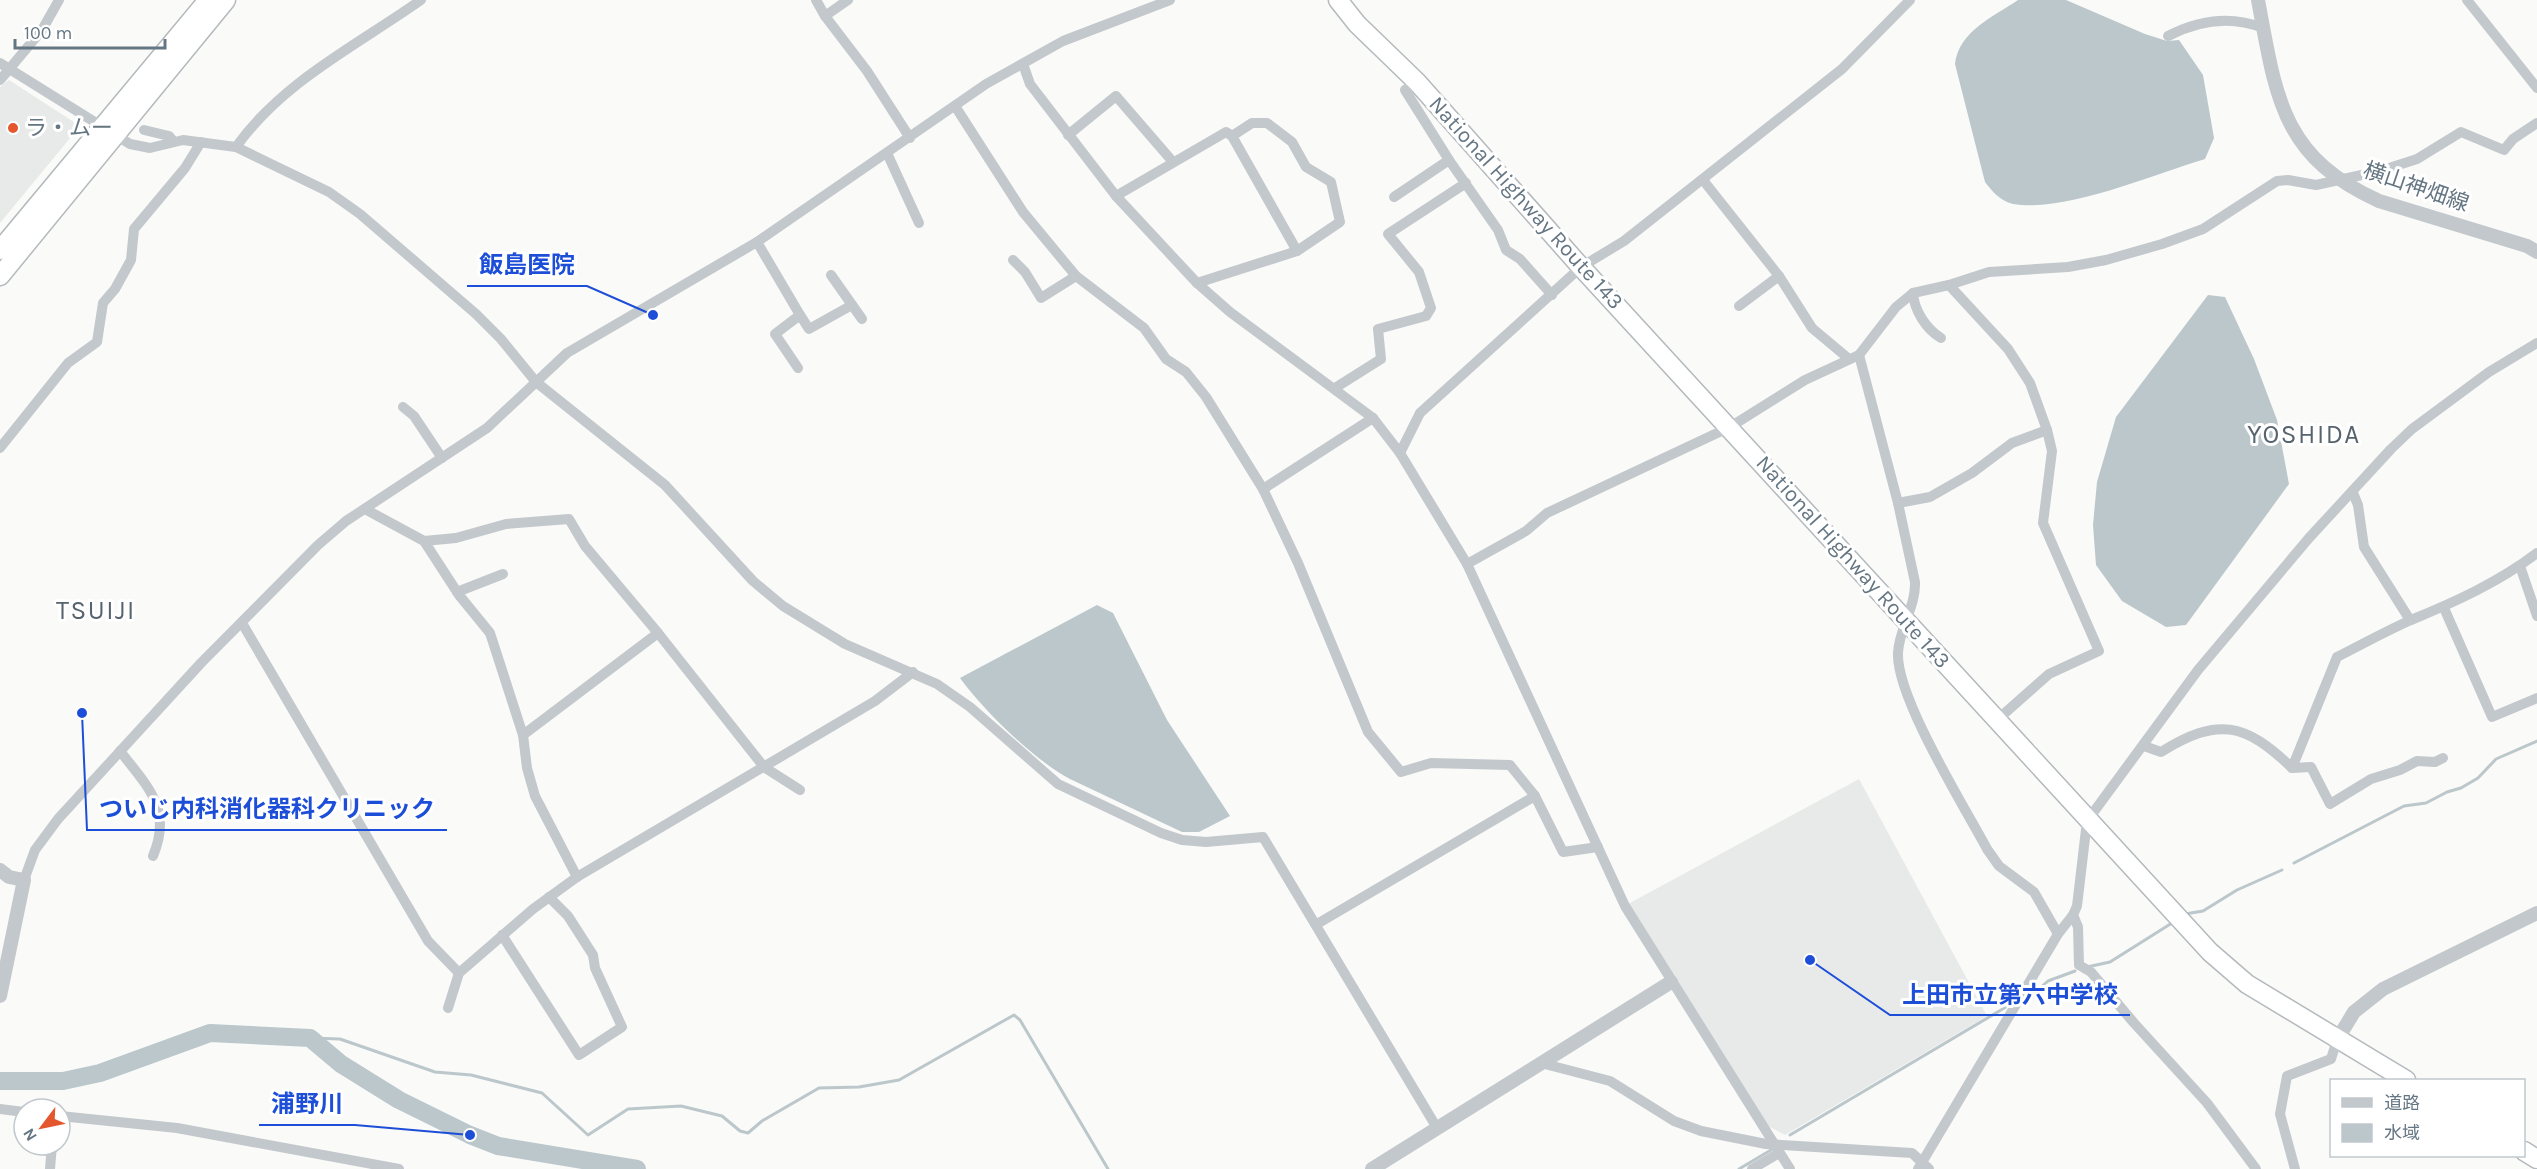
<svg xmlns="http://www.w3.org/2000/svg" width="2537" height="1169" font-family="Karla,'Noto Sans JP',sans-serif">
  <style>
    .built { fill: #e8e9e9 }
    .water { fill: #bbc7cb }
    .lines { fill: none; stroke-linecap: round; stroke-linejoin: round }
    .stream { stroke: #bbc7cb; stroke-width: 3 }
    .river { stroke: #bbc7cb; stroke-width: 18 }
    .trunk-casing { stroke: #b4b9bd; stroke-width: 21 }
    .minor { stroke: #c3c8cc; stroke-width: 10 }
    .tertiary { stroke: #c3c8cc; stroke-width: 14 }
    .trunk { stroke: #fff; stroke-width: 18 }
    .poi-dot { fill: #e4572e; stroke: #fff; stroke-width: 2 }
    .labels { text-anchor: middle; dominant-baseline: central; stroke-width: 6; stroke-linejoin: round; paint-order: stroke }
    .poi-label { font-size: 22px; fill: #657683; stroke: #fff; text-anchor: start }
    .street-label { font-size: 22px; fill: #657683; stroke: #fff }
    .quarter-label { font-size: 26px; letter-spacing: 1.5px; fill: #57646e; stroke: #fff }
    .leader { fill: none; stroke: #1d4ed8; stroke-width: 2 }
    .callout-dot { fill: #1d4ed8; stroke: #fff; stroke-width: 2 }
    .callout-label { font-size: 24px; text-anchor: middle; font-weight: bold; fill: #1d4ed8; stroke: #fff; stroke-width: 6; stroke-linejoin: round; paint-order: stroke }
  </style>
  <rect width="100%" height="100%" fill="#fafaf8"/>
  <g class="built">
    <polygon points="9,80 80,126 0,223 0,87"/>
    <polygon points="1859,779 1987,1016 1785,1135 1768,1126 1628,904"/>
  </g>
  <g class="water">
    <path d="M 2018,0 L 2066,0 L 2145,34 L 2167,41 L 2179,40 L 2203,75 L 2214,138 L 2205,159 C 2154,174 2065,213 2013,204 C 2000,201 1992,191 1985,182 L 1955,64 C 1959,31 1993,17 2018,0 Z"/>
    <polygon points="2208,295 2225,297 2254,359 2277,420 2289,484 2186,625 2166,627 2122,601 2096,565 2093,525 2097,482 2116,417"/>
    <path d="M 1097,605 L 1113,613 L 1167,720 L 1230,816 L 1199,832 L 1182,832 L 1070,779 C 1034,760 984,711 960,678 Z"/>
  </g>
  <g class="lines">
    <g class="stream">
      <polyline points="2294,863 2404,806 2426,803 2447,792 2461,788 2478,778 2496,759 2537,741"/>
      <polyline points="2185,914 2203,911 2237,890 2282,870"/>
      <polyline points="2087,967 2110,962 2172,923"/>
      <polyline points="2030,997 2048,981 2075,971"/>
      <polyline points="310,1038 340,1039 435,1072 471,1075 542,1093 588,1135 628,1109 681,1106 722,1116 740,1131 748,1133 762,1121 819,1088 859,1087 899,1080 1014,1015 1020,1020 1108,1169"/>
      <polyline points="1790,1135 2006,1007"/>
      <polyline points="1739,1169 1771,1150"/>
    </g>
    <polyline class="river" points="0,1081 63,1081 100,1073 210,1033 310,1038 341,1064 399,1100 470,1135 498,1146 637,1169"/>
    <g class="trunk-casing">
      <g id="trunk">
        <polyline points="1338,0 1357,24 1417,82 1581,267 2210,952 2247,984 2406,1080"/>
        <polyline points="0,250 208,0"/>
        <polyline points="0,276 226,0"/>
        <polyline points="2524,1151 2537,1159"/>
      </g>
    </g>
    <g class="minor">
      <polyline points="816,0 825,16 867,71 910,138"/>
      <polyline points="2467,0 2537,88"/>
      <polyline points="825,16 848,0"/>
      <path d="M 2168,36 C 2199,20 2230,15 2263,28"/>
      <polyline points="0,63 130,144 150,148 183,140 236,147 329,192 360,214 476,314 501,339 536,382 665,485 753,581 783,606 845,644 937,684 970,707 1058,784 1161,833 1182,840 1206,842 1263,837 1437,1128"/>
      <polyline points="1023,64 1030,84 1116,196 1197,283 1230,312 1373,418 1400,453 1467,564 1625,906 1790,1169"/>
      <polyline points="0,80 42,30 59,0"/>
      <polyline points="1417,82 1405,90 1449,160 1498,230 1506,250 1520,259 1552,295"/>
      <polyline points="955,106 1023,212 1076,276 1144,328 1166,359 1186,372 1206,397 1263,489 1298,563 1368,732 1401,772 1431,763 1510,765 1535,796 1563,852 1598,847"/>
      <polyline points="144,130 169,136 174,142"/>
      <polyline points="1068,135 1116,96 1173,162"/>
      <path d="M 236,147 C 283,81 356,46 421,0"/>
      <polyline points="887,153 919,223"/>
      <polyline points="1703,180 1779,276 1812,328 1849,359"/>
      <polyline points="1116,196 1226,132 1232,136 1297,251"/>
      <polyline points="1394,197 1449,160"/>
      <polyline points="757,242 800,315 775,334 798,368"/>
      <polyline points="1013,260 1025,272 1041,298 1076,276"/>
      <polyline points="831,275 862,319"/>
      <polyline points="1197,283 1297,251 1340,222 1331,182 1306,167 1292,142 1267,123 1252,123 1232,136"/>
      <polyline points="1949,285 2008,349 2030,383 2047,430 2052,451 2043,523 2099,651 2049,674 1997,720"/>
      <path d="M 1913,293 C 1914,310 1926,329 1941,338"/>
      <polyline points="1739,306 1779,276"/>
      <polyline points="800,315 809,329 852,305"/>
      <path d="M 1859,355 L 1898,503 L 1915,582 C 1916,607 1899,628 1898,653 C 1896,697 1964,806 1987,849 L 1999,866 L 2034,892 L 2058,934"/>
      <polyline points="1335,388 1381,359 1378,329 1426,316 1431,308 1419,272 1388,234 1466,183"/>
      <polyline points="403,407 414,416 442,458"/>
      <polyline points="0,448 68,363 97,342 103,303 115,289 131,260 134,229 185,168 201,142"/>
      <polyline points="1400,453 1420,413 1581,267 1624,241 1842,69 1910,0"/>
      <polyline points="1263,489 1373,418"/>
      <polyline points="2353,493 2358,505 2364,547 2410,620"/>
      <polyline points="1898,503 1930,497 1972,473 2012,443 2047,430"/>
      <polyline points="365,509 424,541 459,595 490,633 523,735 527,768 535,796 577,877"/>
      <polyline points="424,541 456,538 506,524 569,519 585,546 658,633 764,767 800,790"/>
      <polyline points="1467,564 1526,531 1547,513 1730,427 1805,380 1859,355 1896,307 1913,293 1949,285 1989,272 2068,267 2106,260 2162,244 2203,229 2277,181 2288,180 2316,185 2380,171 2417,159 2461,132 2504,150 2513,139 2537,123"/>
      <polyline points="2520,566 2537,616"/>
      <polyline points="457,592 503,574"/>
      <polyline points="2444,608 2492,717 2537,698"/>
      <polyline points="242,623 428,941 459,973"/>
      <polyline points="523,735 658,633"/>
      <path d="M 2144,746 L 2161,752 C 2217,717 2245,722 2292,768 L 2311,767 L 2330,804 L 2371,779 L 2400,770 L 2417,761 L 2435,762 L 2443,758"/>
      <path d="M 120,751 C 147,786 173,809 153,856"/>
      <path d="M 2292,768 L 2337,657 C 2361,645 2386,631 2411,620 C 2455,602 2499,582 2537,553"/>
      <polyline points="24,880 35,850 58,819 201,663 318,545 346,521 487,428 567,353 757,242 986,84 1063,41 1170,0"/>
      <polyline points="2073,915 2078,927 2079,965 2091,972 2134,1023 2207,1103 2256,1169"/>
      <polyline points="1317,924 1535,796"/>
      <polyline points="502,935 579,1055 622,1027 595,968 593,955 568,916 549,897"/>
      <polyline points="448,1008 459,973 533,909 577,877 875,701 913,672"/>
      <polyline points="1541,1063 1610,1081 1674,1121 1701,1131 1766,1144 1912,1153 1929,1169"/>
      <polyline points="0,1109 24,1112"/>
      <polyline points="60,1116 177,1128 399,1169"/>
      <polyline points="50,1169 52,1145"/>
      <polyline points="1752,1169 1779,1153"/>
      <polyline points="1918,1169 2058,934 2073,915 2077,906 2087,821 2198,670 2309,538 2391,449 2412,429 2489,372 2537,343"/>
      <polyline points="2295,1169 2280,1114 2287,1076 2331,1059 2337,1040"/>
    </g>
    <g class="tertiary">
      <path d="M 2258,0 C 2276,96 2281,157 2379,201 L 2527,246 L 2537,252"/>
      <polyline points="0,870 9,877 24,880 0,996"/>
      <polyline points="2337,1040 2354,1012 2383,989 2537,913"/>
      <polyline points="1372,1169 1671,982"/>
    </g>
    <use href="#trunk" class="trunk"/>
  </g>
  <circle class="poi-dot" cx="13" cy="128" r="6"/>
  <g class="labels">
    <g class="poi-label">
      <text x="25" y="128">ラ・ムー</text>
    </g>
    <g class="street-label">
      <text transform="translate(2416 187) rotate(19)">横山神畑線</text>
      <text transform="translate(1526 203) rotate(48)">National Highway Route 143</text>
      <text transform="translate(1853 562) rotate(48)">National Highway Route 143</text>
    </g>
    <g class="quarter-label">
      <text x="2304" y="434">YOSHIDA</text>
      <text x="96" y="610">TSUIJI</text>
    </g>
  </g>
  <path class="leader" d="M653 315L587 286H467M82 713L87 830H447M1810 960L1890 1015H2130M470 1135L355 1125H259"/>
  <g class="callout-dot">
    <circle cx="653" cy="315" r="6"/>
    <circle cx="82" cy="713" r="6"/>
    <circle cx="1810" cy="960" r="6"/>
    <circle cx="470" cy="1135" r="6"/>
  </g>
  <g class="callout-label">
    <text x="527" y="273">飯島医院</text>
    <text x="267" y="817">ついじ内科消化器科クリニック</text>
    <text x="2010" y="1003">上田市立第六中学校</text>
    <text x="307" y="1112">浦野川</text>
  </g>
  <rect x="2330" y="1079" width="195" height="78" fill="#ffffff" stroke="#c1c8cd" stroke-width="1.5"/>
  <rect x="2342" y="1098" width="30" height="9" fill="#c3c8cc" stroke="#c1c8cd" stroke-width="1.5"/>
  <text x="2384" y="1109" font-size="18" fill="#657683">道路</text>
  <rect x="2342" y="1124" width="30" height="18" fill="#bbc7cb" stroke="#c1c8cd" stroke-width="1.5"/>
  <text x="2384" y="1139" font-size="18" fill="#657683">水域</text>
  <g transform="translate(42 1127) rotate(238)"><circle r="28" fill="#ffffff" stroke="#c1c8cd" stroke-width="1.5"/>
  <path d="M0-4.5L10 22L0 15L-10 22Z" fill="#e4572e"/>
  <text y="-9" font-size="16" font-weight="bold" text-anchor="middle" fill="#657683">N</text>
  </g>
  <path d="M15 39v9h150v-9" fill="none" stroke="#657683" stroke-width="3"/>
  <text x="24" y="39" font-size="18" fill="#657683" stroke="#ffffff" stroke-width="4.5" paint-order="stroke">100 m</text>
</svg>
